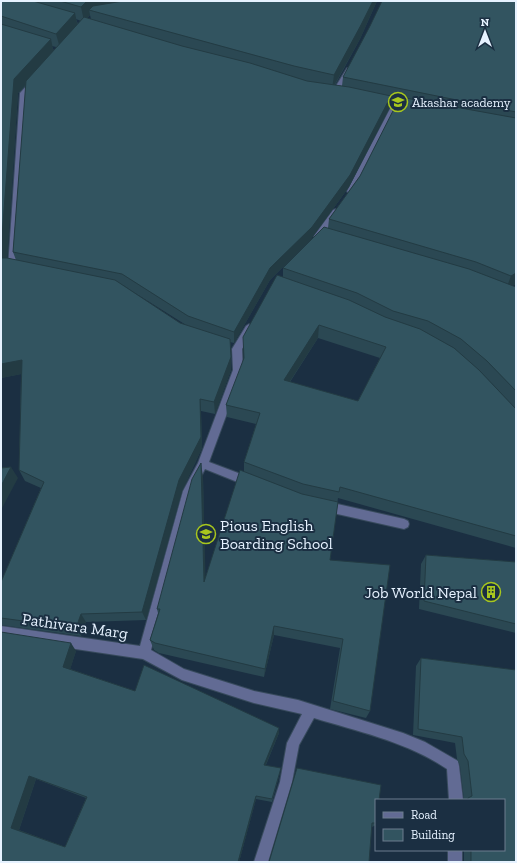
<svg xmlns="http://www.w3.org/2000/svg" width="517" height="863" font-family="'Zilla Slab',serif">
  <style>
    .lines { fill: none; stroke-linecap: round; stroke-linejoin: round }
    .minor-casing { stroke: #374a5c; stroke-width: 2 }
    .minor { fill: #626b94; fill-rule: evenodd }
    .wall { fill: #2b4853; fill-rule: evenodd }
    .shaded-wall { fill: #233b43 }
    .building { fill: #325460; stroke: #233b43; fill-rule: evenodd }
    .labels { text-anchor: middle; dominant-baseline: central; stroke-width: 4; stroke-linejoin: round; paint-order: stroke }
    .far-poi-label { font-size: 13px; fill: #e6f2ff; stroke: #1b2f42; text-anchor: start }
    .poi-label { font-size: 16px; fill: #e6f2ff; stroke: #1b2f42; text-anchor: start }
    .street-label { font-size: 16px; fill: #e6f2ff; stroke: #1b2f42 }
  </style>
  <rect width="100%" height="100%" fill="#1b2f42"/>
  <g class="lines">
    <g class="minor-casing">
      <g id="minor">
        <polygon points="347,68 352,69 338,96 332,96 331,94"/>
        <polygon points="33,80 37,82 28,93 16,267 12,270 8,267 20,93 31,81"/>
        <polygon points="392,105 408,107 412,109 408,111 397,110 355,191 351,194 348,193 347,191"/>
        <polygon points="336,209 339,210 339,214 320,240 314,240 314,236 333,210"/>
        <path d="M 249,324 L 254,328 L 242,349 L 243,370 L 209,462 L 254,479 L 255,482 L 254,485 L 250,487 L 205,469 L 193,492 L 151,650 L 184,669 L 254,691 L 298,700 L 403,733 L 425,742 L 458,761 L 459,766 L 463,800 L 449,800 L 447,769 C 407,742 360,732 314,718 L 299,745 L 292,782 L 268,862 L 254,862 L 280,782 L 287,743 L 302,714 L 254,703 L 182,680 L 143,659 L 1,638 L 1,626 L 140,646 L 183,491 L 198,463 L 233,370 L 232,349 L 246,326 Z"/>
        <polygon points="324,501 404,519 408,521 409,524 408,527 404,529 324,511 320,509 319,506 320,503"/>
        <rect x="448" y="850" width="14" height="12"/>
      </g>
    </g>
    <use href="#minor" class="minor"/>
  </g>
  <g class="wall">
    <path d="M 1,1 L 377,1 L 360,39 L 335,85 L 342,86 L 343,77 L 516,1 L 516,284 L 512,286 L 516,287 L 516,548 L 338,498 L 330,560 L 370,711 L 366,718 L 330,709 L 340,648 L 274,635 L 264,677 L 159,653 L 154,650 L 150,640 L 158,613 L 157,609 L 203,477 L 205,578 L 244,472 L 244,462 L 256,424 L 227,417 L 226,405 L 283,277 L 283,268 L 328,228 L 329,219 L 360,176 L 398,103 L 390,101 L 389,109 L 349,187 L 311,239 L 270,280 L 234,343 L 230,342 L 231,370 L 215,414 L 201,411 L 202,448 L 182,491 L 146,620 L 86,622 L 81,636 L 1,625 L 1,582 L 41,488 L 25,481 L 19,470 L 21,374 L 1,378 ZM 90,15 L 91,19 L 87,18 ZM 76,19 L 81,21 L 78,24 ZM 52,46 L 56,47 L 54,51 ZM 26,85 L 13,252 L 16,260 L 7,258 L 18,93 ZM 123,285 L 124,286 L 186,325 L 180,323 ZM 318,338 L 380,358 L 358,401 L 290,382 Z"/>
    <polygon points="426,555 516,562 516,633 419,609 421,564"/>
    <path d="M 1,632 L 76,651 L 70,669 L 135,691 L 279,728 L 279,733 L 266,765 L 280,772 L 272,802 L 256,799 L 239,862 L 1,862 ZM 36,779 L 86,798 L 65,847 L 19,830 Z"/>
    <polygon points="421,658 516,670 516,862 464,862 464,850 504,850 504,800 464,800 460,766 457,759 455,743 413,735 416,666"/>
    <polygon points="376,800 376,825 372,827 269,862"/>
  </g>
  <g class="shaded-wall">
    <polygon points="87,1 123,1 89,10 90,15 84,21 81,7"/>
    <polygon points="373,1 377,1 360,39 332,89 334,75"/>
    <polygon points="75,13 78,28 60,48 56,34"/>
    <polygon points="51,39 54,54 18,93 7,263 1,264 1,249 14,79"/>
    <polygon points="391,96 389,109 349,187 311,239 270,280 234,343 234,332 270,268"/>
    <polygon points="516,273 516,284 506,289 511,276"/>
    <polygon points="319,325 318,338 283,392 284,380"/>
    <polygon points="231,357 231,370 215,414 214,402"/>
    <polygon points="22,360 27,373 1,378 1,364"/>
    <polygon points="200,399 201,411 202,448 182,491 146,620 142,612"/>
    <polygon points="201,463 203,477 206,594 204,582"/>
    <polygon points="11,467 18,478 1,510 1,486"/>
    <polygon points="81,614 86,622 81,636 76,628"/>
    <polygon points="274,626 274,635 264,677 265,669"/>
    <polygon points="71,643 76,651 69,673 63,667"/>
    <polygon points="279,728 279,733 264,769 264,765"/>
    <polygon points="29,776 36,779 19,830 71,849 65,847 11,828"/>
    <polygon points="256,796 256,799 239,862 238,862"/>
  </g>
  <g class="building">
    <polygon points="1,1 33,1 75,13 56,34 1,16"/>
    <polygon points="60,1 87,1 81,7"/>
    <polygon points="123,1 373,1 361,25 334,75 294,66 89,10 93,6"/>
    <polygon points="382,1 516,1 516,112 343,77 370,26"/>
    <polygon points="84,17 182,46 250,63 307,81 349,87 391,96 350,175 312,227 270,268 234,332 188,316 122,274 13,252 26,81"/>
    <polygon points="1,24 51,39 14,79 1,249"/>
    <polygon points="400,97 516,118 516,273 511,276 476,262 329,219 360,176"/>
    <polygon points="324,227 469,269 516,287 516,391 487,361 461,339 428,321 393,311 357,293 283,268"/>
    <polygon points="1,258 7,258 115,280 180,323 230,339 231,357 214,402 200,399 201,437 179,480 142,612 81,614 76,628 1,618 1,582 44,482 19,470 22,360 1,364"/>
    <path d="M 277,275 L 349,300 L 385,317 L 420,329 L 454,348 L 479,370 L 516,409 L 516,536 L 340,487 L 339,492 L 303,484 L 244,462 L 260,413 L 226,405 L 244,358 L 243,337 ZM 319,325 L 386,347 L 358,401 L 284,380 Z"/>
    <polygon points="201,463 204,582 240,470 302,494 338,502 330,560 390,565 370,711 333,701 343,639 274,626 265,669 155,643 150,640 160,609 157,609 192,479"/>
    <polygon points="11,467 1,486 1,468"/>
    <polygon points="426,555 516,562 516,624 424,601"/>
    <path d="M 1,632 L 71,643 L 63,667 L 135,691 L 144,665 L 279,728 L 264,765 L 281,768 L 272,799 L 256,796 L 238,862 L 1,862 ZM 29,776 L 87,797 L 65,847 L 11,828 Z"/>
    <polygon points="421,658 516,670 516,862 469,862 471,861 471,850 504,850 504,800 468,800 468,798 472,796 468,761 464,754 462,737 418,729"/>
    <polygon points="297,768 381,785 379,800 376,800 376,823 372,823 369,862 269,862"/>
  </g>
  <defs>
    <g id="school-ring" transform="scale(1)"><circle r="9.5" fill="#1b2f42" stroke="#a8c71e" stroke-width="1.5"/><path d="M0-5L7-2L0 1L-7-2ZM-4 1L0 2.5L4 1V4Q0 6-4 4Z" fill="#a8c71e"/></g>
    <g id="building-ring" transform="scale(1)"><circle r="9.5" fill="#1b2f42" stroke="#a8c71e" stroke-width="1.5"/><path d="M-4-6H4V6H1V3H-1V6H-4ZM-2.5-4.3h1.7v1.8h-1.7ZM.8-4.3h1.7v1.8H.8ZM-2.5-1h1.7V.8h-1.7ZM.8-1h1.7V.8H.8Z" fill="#a8c71e"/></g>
  </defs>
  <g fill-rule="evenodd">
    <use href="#school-ring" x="398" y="102"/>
    <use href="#school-ring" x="206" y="534"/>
    <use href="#building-ring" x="491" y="592"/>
  </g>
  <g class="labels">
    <g class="far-poi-label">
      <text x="412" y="102">Akashar academy</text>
    </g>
    <g class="poi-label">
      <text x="220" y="525">Pious English<tspan x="220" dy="18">Boarding School</tspan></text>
      <text x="477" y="592" text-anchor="end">Job World Nepal</text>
    </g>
    <g class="street-label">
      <text transform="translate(75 626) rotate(8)">Pathivara Marg</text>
    </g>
  </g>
  <rect width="517" height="863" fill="none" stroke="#e6f2ff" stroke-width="4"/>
  <rect x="375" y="799" width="130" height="52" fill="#1b2f42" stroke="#6c7d8e"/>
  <rect x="383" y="812" width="20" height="6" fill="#626b94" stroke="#6c7d8e"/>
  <text x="411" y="819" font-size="12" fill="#e6f2ff">Road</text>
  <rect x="383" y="829" width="20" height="12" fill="#325460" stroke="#6c7d8e"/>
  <text x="411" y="839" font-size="12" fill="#e6f2ff">Building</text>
  <g transform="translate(485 32)" stroke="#1b2f42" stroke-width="3" paint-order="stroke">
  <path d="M0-3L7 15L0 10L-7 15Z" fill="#e6f2ff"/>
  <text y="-6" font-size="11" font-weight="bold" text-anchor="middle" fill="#e6f2ff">N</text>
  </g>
</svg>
